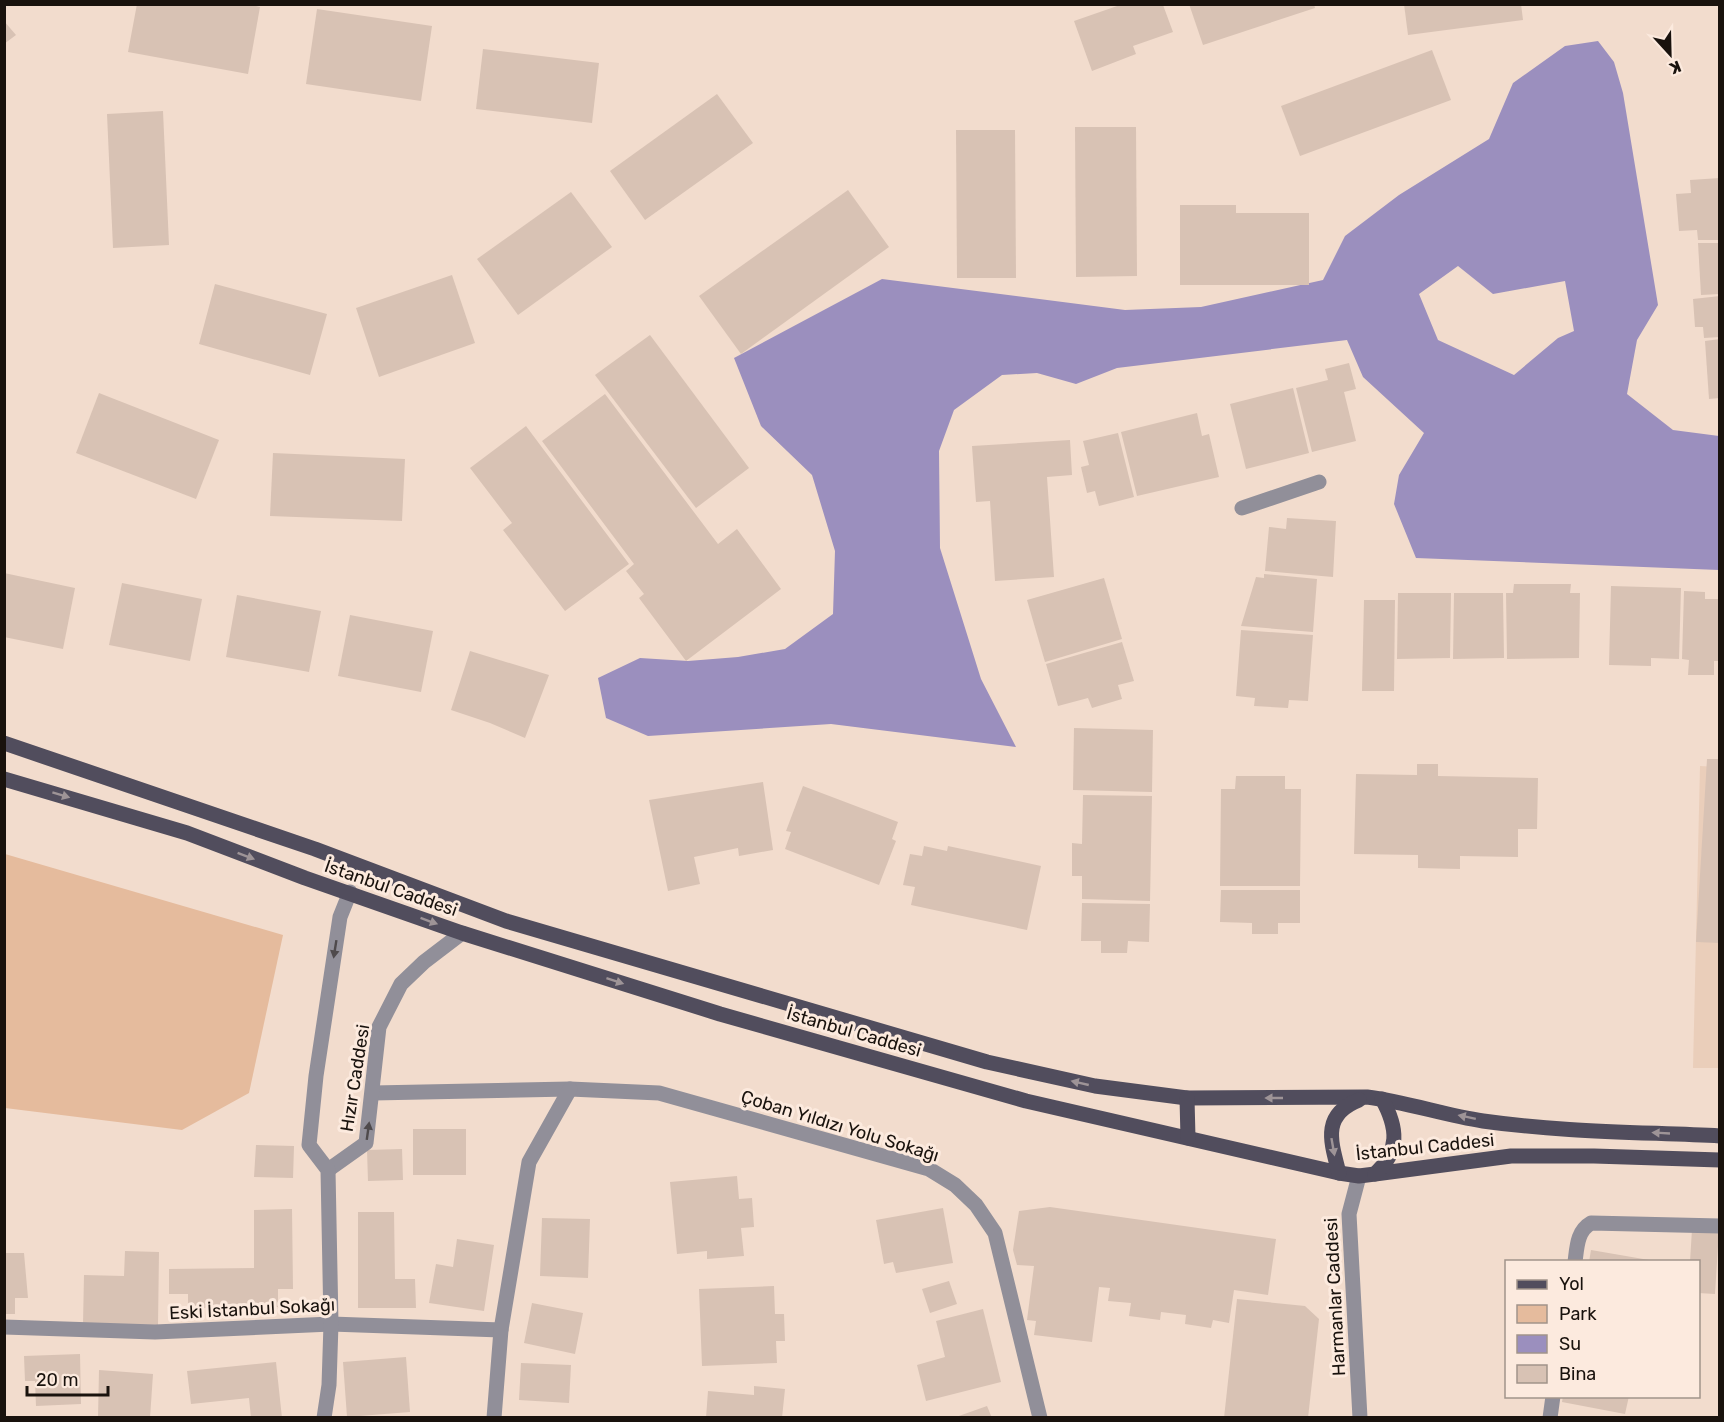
<svg xmlns="http://www.w3.org/2000/svg" width="1724" height="1422" font-family="Rubik,sans-serif">
  <style>
    .built { fill: #eaceba }
    .green { fill: #e5bb9d }
    .water { fill: #9b8fbe; fill-rule: evenodd }
    .building { fill: #d8c2b4 }
    .lines { fill: none; stroke-linecap: round; stroke-linejoin: round }
    .lane { stroke: #918f99; stroke-width: 15 }
    .street { stroke: #918f99; stroke-width: 15 }
    .primary { stroke: #514d5d; stroke-width: 15 }
    .oneway { fill: #9e9497 }
    .oneway2 { fill: #4f4a4c }
    .labels { text-anchor: middle; dominant-baseline: central; stroke-width: 6; stroke-linejoin: round; paint-order: stroke }
    .street-label { font-size: 18px; fill: #19120d; stroke: #fceade }
  </style>
  <rect width="100%" height="100%" fill="#f2dccd"/>
  <polygon class="built" points="1700,766 1719,767 1719,1068 1693,1068"/>
  <polygon class="green" points="5,854 283,935 249,1093 182,1130 5,1108"/>
  <path class="water" d="M 1598,41 L 1614,62 L 1623,93 L 1658,305 L 1637,340 L 1627,394 L 1673,430 L 1719,436 L 1719,570 L 1416,558 L 1394,504 L 1399,475 L 1424,433 L 1363,377 L 1347,340 L 1117,368 L 1076,384 L 1037,373 L 1002,375 L 954,410 L 939,451 L 940,548 L 981,679 L 1016,747 L 831,724 L 648,736 L 606,718 L 598,678 L 640,658 L 688,661 L 738,657 L 785,649 L 833,614 L 835,551 L 812,475 L 761,426 L 734,358 L 882,279 L 1125,310 L 1201,307 L 1323,280 L 1345,236 L 1399,195 L 1489,139 L 1513,83 L 1565,46 ZM 1458,266 L 1493,294 L 1565,281 L 1574,331 L 1558,338 L 1514,375 L 1438,340 L 1419,294 Z"/>
  <g class="building">
    <polygon points="137,4 247,4 260,7 248,74 128,52"/>
    <polygon points="1189,4 1314,4 1315,8 1203,45"/>
    <polygon points="1404,4 1521,4 1523,20 1408,35"/>
    <polygon points="1120,5 1163,5 1173,32 1133,46 1136,54 1092,71 1074,21"/>
    <polygon points="317,9 432,26 421,101 306,84"/>
    <polygon points="4,21 16,35 4,44"/>
    <polygon points="483,49 599,63 592,123 476,109"/>
    <polygon points="1432,50 1451,100 1300,156 1281,106"/>
    <polygon points="717,94 753,143 645,220 610,171"/>
    <polygon points="163,111 169,245 113,248 107,114"/>
    <polygon points="1075,127 1136,127 1137,276 1076,277"/>
    <polygon points="956,130 1015,130 1016,278 957,278"/>
    <polygon points="1720,178 1720,240 1698,240 1697,230 1679,231 1676,194 1691,193 1690,180"/>
    <polygon points="848,190 889,247 741,354 699,296"/>
    <polygon points="571,192 612,247 518,315 477,259"/>
    <polygon points="1180,205 1236,205 1236,213 1309,213 1309,285 1180,285"/>
    <polygon points="1698,243 1720,243 1720,294 1701,295"/>
    <polygon points="452,275 475,343 379,377 356,308"/>
    <polygon points="215,284 327,314 310,375 199,344"/>
    <polygon points="1720,296 1720,337 1704,338 1703,327 1695,327 1693,299"/>
    <polygon points="650,335 749,468 696,508 595,375"/>
    <polygon points="1720,339 1720,398 1709,399 1705,341"/>
    <polygon points="1349,363 1356,389 1344,392 1356,441 1312,452 1296,388 1328,380 1325,369"/>
    <polygon points="1293,388 1309,453 1246,469 1230,404"/>
    <polygon points="99,393 219,440 196,499 76,453"/>
    <polygon points="605,394 718,544 737,529 781,589 686,661 639,598 644,594 626,571 634,564 542,441"/>
    <polygon points="1197,413 1202,436 1209,434 1219,477 1137,496 1121,432"/>
    <polygon points="526,426 629,564 565,611 503,530 512,523 470,468"/>
    <polygon points="1118,433 1134,497 1099,506 1095,491 1087,493 1081,467 1089,465 1083,441"/>
    <polygon points="1070,440 1072,475 1047,477 1054,577 995,581 990,501 976,502 972,446"/>
    <polygon points="273,453 405,459 402,521 270,516"/>
    <polygon points="1287,518 1336,521 1333,577 1265,571 1269,527 1286,529"/>
    <polygon points="4,573 75,588 63,649 4,637"/>
    <polygon points="1264,574 1317,579 1313,632 1241,626 1256,577 1264,578"/>
    <polygon points="1104,578 1122,639 1045,662 1027,600"/>
    <polygon points="122,583 202,599 190,661 109,645"/>
    <polygon points="1514,584 1571,584 1570,593 1580,593 1579,658 1507,659 1506,593 1513,593"/>
    <polygon points="1611,586 1681,588 1679,659 1651,658 1651,666 1609,665"/>
    <polygon points="1684,591 1705,592 1705,599 1720,599 1720,661 1714,661 1714,675 1688,675 1689,660 1682,659"/>
    <polygon points="1398,593 1451,593 1450,658 1397,659"/>
    <polygon points="1454,593 1503,593 1504,658 1453,659"/>
    <polygon points="237,595 321,611 309,672 226,657"/>
    <polygon points="1364,600 1395,600 1394,691 1362,691"/>
    <polygon points="350,615 433,631 421,692 338,676"/>
    <polygon points="1241,630 1313,635 1308,701 1289,700 1288,708 1254,706 1255,698 1236,696"/>
    <polygon points="1122,642 1134,681 1118,685 1122,699 1092,708 1088,698 1058,706 1046,664"/>
    <polygon points="470,651 549,675 525,738 490,723 451,710"/>
    <polygon points="1074,728 1153,730 1152,792 1073,790"/>
    <polygon points="1707,759 1720,759 1720,943 1696,942"/>
    <polygon points="1417,764 1438,764 1438,776 1538,778 1537,829 1518,829 1518,857 1460,856 1460,869 1418,868 1418,855 1354,854 1356,774 1417,775"/>
    <polygon points="1236,776 1285,776 1285,789 1301,789 1300,886 1220,886 1221,789 1235,789"/>
    <polygon points="763,782 773,850 739,856 738,848 694,857 700,884 668,891 649,800"/>
    <polygon points="803,786 898,822 892,839 896,841 879,885 785,849 791,832 786,831"/>
    <polygon points="1083,795 1152,796 1150,901 1082,899 1082,876 1072,876 1072,843 1082,844"/>
    <polygon points="924,846 947,851 948,846 1041,866 1027,930 911,905 915,887 903,885 910,854 922,856"/>
    <polygon points="1221,890 1300,890 1300,923 1278,923 1278,934 1252,934 1252,923 1220,922"/>
    <polygon points="1082,903 1150,904 1149,942 1128,941 1127,953 1101,953 1101,941 1081,941"/>
    <rect x="413" y="1129" width="53" height="46"/>
    <polygon points="256,1145 294,1146 293,1178 254,1177"/>
    <polygon points="402,1149 403,1180 368,1181 367,1150"/>
    <polygon points="737,1176 739,1199 752,1198 754,1227 741,1228 744,1256 707,1259 707,1251 677,1254 670,1182"/>
    <polygon points="1050,1207 1276,1239 1268,1295 1234,1290 1229,1323 1213,1320 1211,1328 1185,1324 1186,1315 1161,1312 1160,1320 1129,1316 1131,1303 1108,1301 1110,1288 1099,1287 1092,1342 1034,1335 1036,1321 1027,1320 1034,1266 1017,1265 1013,1250 1019,1211"/>
    <polygon points="943,1208 953,1263 896,1273 893,1262 884,1264 876,1220"/>
    <polygon points="292,1209 293,1289 278,1289 278,1307 188,1308 188,1294 169,1294 169,1269 254,1268 254,1210"/>
    <polygon points="358,1212 394,1212 395,1279 415,1279 416,1308 358,1308"/>
    <polygon points="542,1218 590,1219 588,1278 540,1276"/>
    <polygon points="1692,1229 1719,1230 1715,1294 1698,1293 1698,1262 1690,1262"/>
    <polygon points="457,1239 494,1245 484,1311 429,1303 436,1264 453,1267"/>
    <polygon points="1591,1250 1649,1260 1649,1262 1589,1262"/>
    <polygon points="125,1251 159,1252 158,1325 83,1324 84,1275 124,1276"/>
    <polygon points="4,1253 24,1253 28,1298 15,1298 15,1314 4,1314"/>
    <polygon points="949,1281 957,1304 930,1313 922,1289"/>
    <polygon points="774,1286 775,1314 784,1314 785,1341 776,1341 777,1363 702,1366 699,1289"/>
    <polygon points="1237,1299 1305,1306 1319,1319 1308,1418 1224,1418"/>
    <polygon points="532,1303 583,1313 575,1354 524,1343"/>
    <polygon points="983,1309 1001,1382 926,1401 917,1365 945,1357 936,1321"/>
    <polygon points="80,1354 81,1404 36,1406 35,1381 25,1381 24,1356"/>
    <polygon points="406,1357 410,1412 347,1417 343,1362"/>
    <polygon points="276,1362 282,1418 251,1418 249,1398 191,1404 187,1371"/>
    <polygon points="521,1363 571,1365 569,1403 519,1400"/>
    <polygon points="99,1370 153,1374 150,1418 98,1418"/>
    <polygon points="754,1386 785,1389 782,1418 706,1418 708,1391 754,1395"/>
    <polygon points="1563,1396 1629,1396 1625,1414 1562,1402"/>
    <polygon points="987,1406 992,1418 956,1418 956,1417"/>
  </g>
  <g class="lines">
    <polyline class="lane" points="1242,508 1319,482"/>
    <g class="street">
      <polyline points="373,1093 570,1089 659,1093 929,1169 955,1185 976,1205 995,1233 1040,1418"/>
      <polyline points="328,1170 366,1143 379,1027 401,984 424,962 462,933"/>
      <polyline points="1359,1176 1349,1214 1360,1418"/>
      <path d="M 1575,1262 C 1577,1247 1577,1231 1591,1223 L 1720,1226"/>
      <polyline points="4,1327 155,1332 331,1324 501,1330"/>
      <polyline points="324,1418 329,1385 331,1324 328,1170 309,1145 316,1076 340,917 350,892"/>
      <polyline points="494,1418 501,1330 529,1162 570,1089"/>
      <polyline points="1550,1418 1553,1396"/>
    </g>
    <g class="primary">
      <path d="M 4,743 L 315,849 L 506,921 L 987,1062 L 1095,1086 L 1187,1098 L 1367,1097 C 1406,1102 1444,1115 1483,1121 C 1561,1132 1641,1132 1720,1136"/>
      <polyline points="4,779 187,833 305,878 462,933 720,1014 1026,1101 1339,1173 1359,1176 1375,1174 1511,1156 1594,1156 1720,1160"/>
      <polyline points="1187,1098 1188,1138"/>
      <path d="M 1339,1173 C 1331,1142 1321,1115 1359,1100"/>
      <path d="M 1375,1174 C 1400,1151 1398,1128 1382,1099"/>
    </g>
  </g>
  <defs><path id="oneway-solid" d="M-6-.8H1V-3.2L6.5 0L1 3.2V.8H-6Z" transform="scale(1.5)"/></defs>
  <g class="oneway">
    <use href="#oneway-solid" transform="translate(61 795) rotate(17)"/>
    <use href="#oneway-solid" transform="translate(246 856) rotate(21)"/>
    <use href="#oneway-solid" transform="translate(429 921) rotate(20)"/>
    <use href="#oneway-solid" transform="translate(615 981) rotate(18)"/>
    <use href="#oneway-solid" transform="translate(1080 1083) rotate(-167)"/>
    <use href="#oneway-solid" transform="translate(1274 1098) rotate(180)"/>
    <use href="#oneway-solid" transform="translate(1467 1117) rotate(-168)"/>
    <use href="#oneway-solid" transform="translate(1661 1133) rotate(-177)"/>
    <use href="#oneway-solid" transform="translate(1333 1147) rotate(80)"/>
  </g>
  <g class="oneway2">
    <use href="#oneway-solid" transform="translate(335 949) rotate(99)"/>
    <use href="#oneway-solid" transform="translate(368 1131) rotate(-82)"/>
  </g>
  <g class="labels">
    <g class="street-label">
      <text transform="translate(391 888) rotate(19)">İstanbul Caddesi</text>
      <text transform="translate(854 1032) rotate(16)">İstanbul Caddesi</text>
      <text transform="translate(355 1078) rotate(-81)">Hızır Caddesi</text>
      <text transform="translate(840 1126) rotate(17)">Çoban Yıldızı Yolu Sokağı</text>
      <text transform="translate(1425 1147) rotate(-6)">İstanbul Caddesi</text>
      <text transform="translate(1335 1297) rotate(-93)">Harmanlar Caddesi</text>
      <text transform="translate(252 1309) rotate(-3)">Eski İstanbul Sokağı</text>
    </g>
  </g>
  <rect width="1724" height="1422" fill="none" stroke="#19120d" stroke-width="12"/>
  <rect x="1505" y="1260" width="195" height="138" fill="#fceade" stroke="#a1948a" stroke-width="1.5"/>
  <rect x="1517" y="1280" width="30" height="9" fill="#514d5d" stroke="#a1948a" stroke-width="1.5"/>
  <text x="1559" y="1290" font-size="18" fill="#19120d">Yol</text>
  <rect x="1517" y="1305" width="30" height="18" fill="#e5bb9d" stroke="#a1948a" stroke-width="1.5"/>
  <text x="1559" y="1320" font-size="18" fill="#19120d">Park</text>
  <rect x="1517" y="1335" width="30" height="18" fill="#9b8fbe" stroke="#a1948a" stroke-width="1.5"/>
  <text x="1559" y="1350" font-size="18" fill="#19120d">Su</text>
  <rect x="1517" y="1365" width="30" height="18" fill="#d8c2b4" stroke="#a1948a" stroke-width="1.5"/>
  <text x="1559" y="1380" font-size="18" fill="#19120d">Bina</text>
  <g transform="translate(1670 54) rotate(158)" stroke="#fceade" stroke-width="4.5" paint-order="stroke">
  <path d="M0-4.5L10 22L0 15L-10 22Z" fill="#19120d"/>
  <text y="-9" font-size="16" font-weight="bold" text-anchor="middle" fill="#19120d">K</text>
  </g>
  <path d="M27 1386v9h81v-9" fill="none" stroke="#19120d" stroke-width="3"/>
  <text x="36" y="1386" font-size="18" fill="#19120d" stroke="#fceade" stroke-width="4.5" paint-order="stroke">20 m</text>
</svg>
